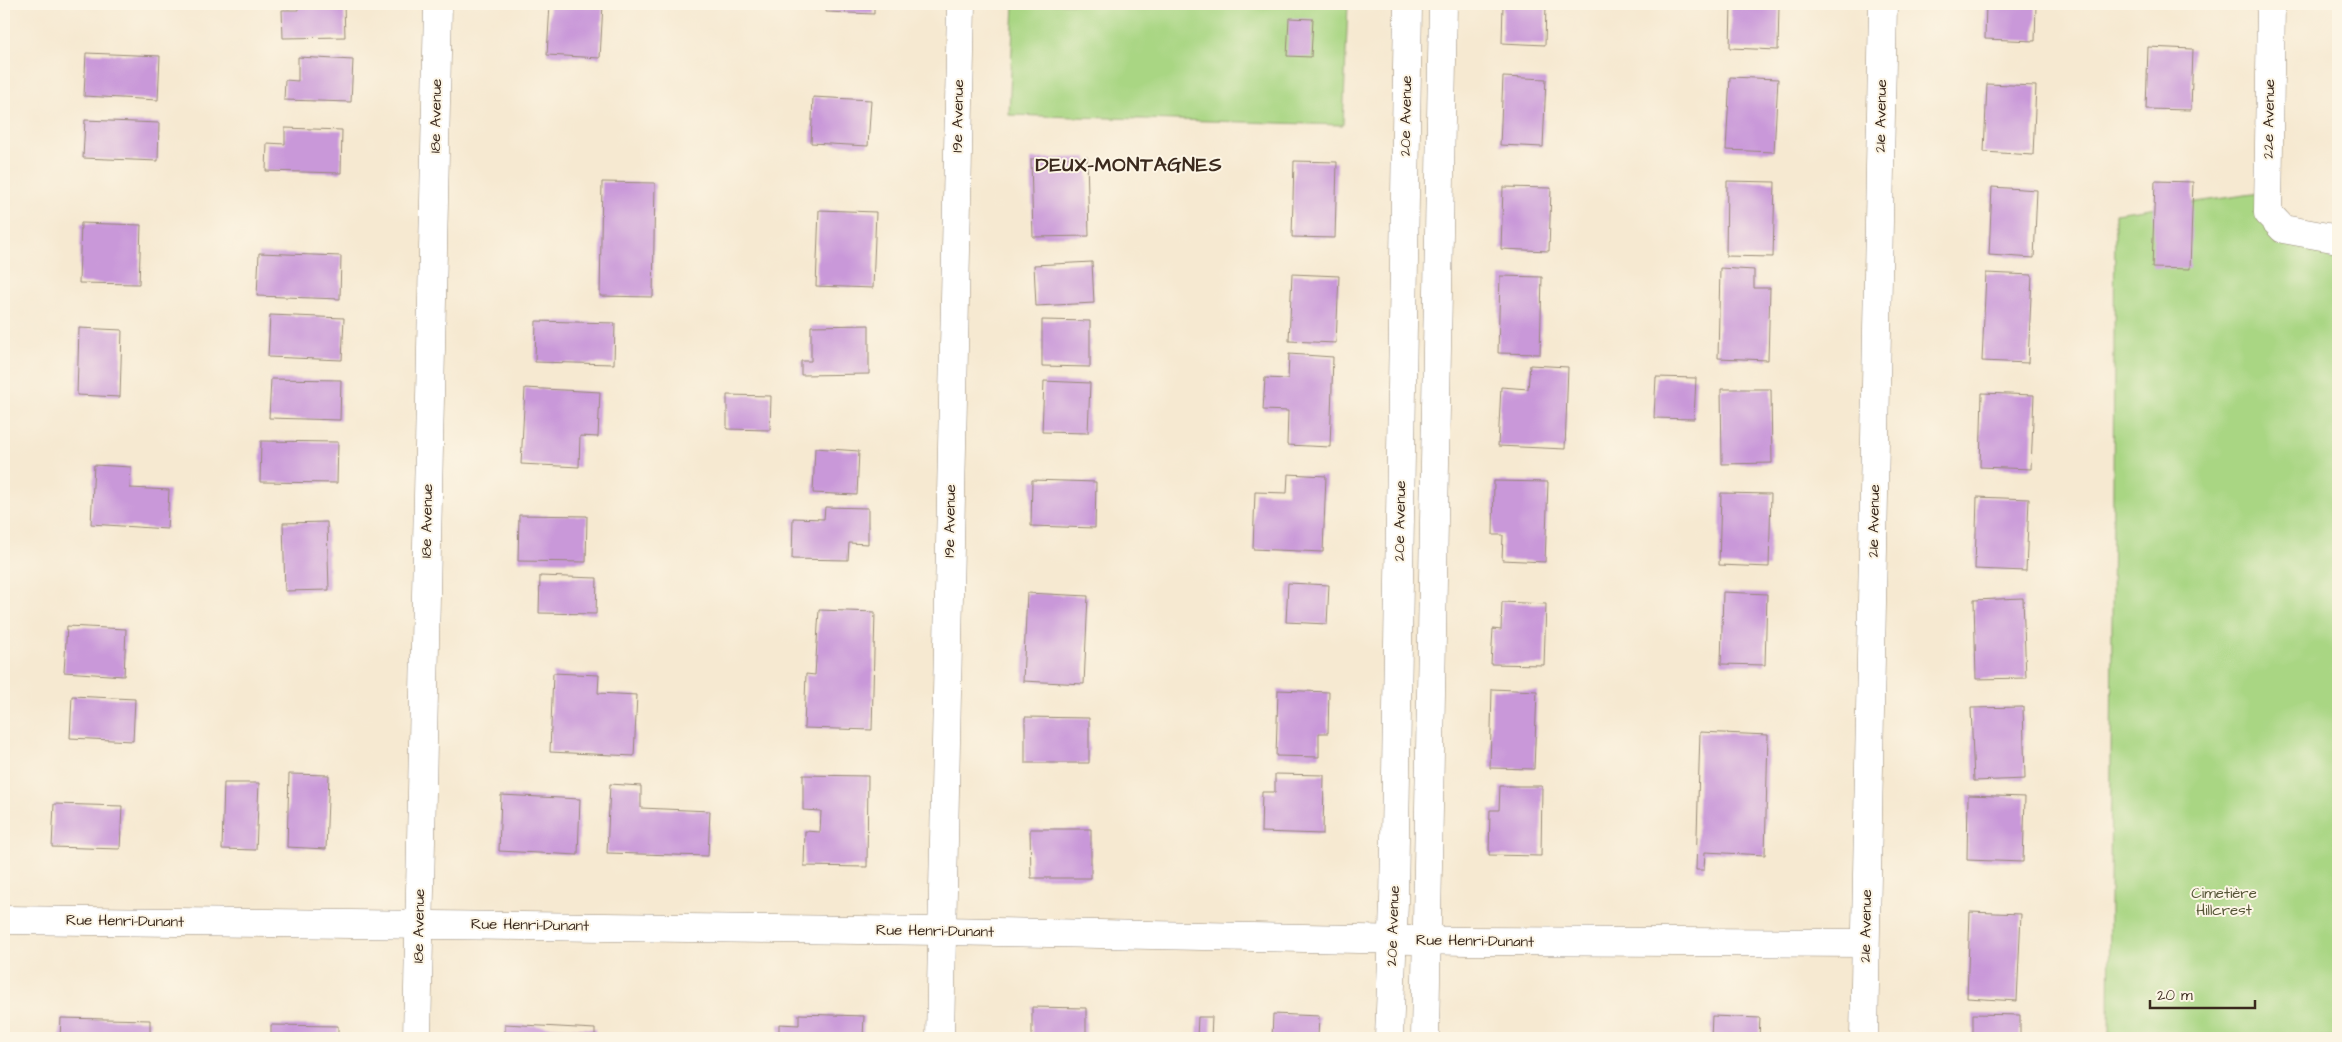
<svg xmlns="http://www.w3.org/2000/svg" width="2342" height="1042" font-family="'Architects Daughter',sans-serif">
  <style>
    .green { fill: #a9d683; stroke: #728050 }
    .building { fill: #c998d9 }
    .lines { fill: none; stroke-linecap: round; stroke-linejoin: round }
    .minor-casing { stroke: #988a78; stroke-width: 29 }
    .minor { stroke: #fff; stroke-width: 28 }
    .labels { text-anchor: middle; dominant-baseline: central; stroke-width: 4; stroke-linejoin: round; paint-order: stroke }
    .street-label { font-size: 15px; fill: #3b2a1e; stroke: #fcf5e5 }
    .park-label { font-size: 15px; fill: #565537; stroke: #fcf5e5 }
    .district-label { font-size: 20px; font-weight: bold; letter-spacing: 1px; fill: #3b2a1e; stroke: #fcf5e5 }
  </style>
  <rect width="100%" height="100%" fill="#fcf5e5"/>
  <filter id="ink" filterUnits="userSpaceOnUse"><feTurbulence type="fractalNoise" baseFrequency=".02" numOctaves="2"/><feDisplacementMap in="SourceGraphic" scale="10" xChannelSelector="R" yChannelSelector="G"/><feConvolveMatrix kernelMatrix="1 2 1 2 8 2 1 2 1" color-interpolation-filters="sRGB"/></filter>
  <filter id="wash" filterUnits="userSpaceOnUse"><feTurbulence type="fractalNoise" baseFrequency=".0096" numOctaves="4" result="noise"/><feDisplacementMap in="SourceGraphic" scale="20" xChannelSelector="R" yChannelSelector="G"/><feGaussianBlur stdDeviation="1.12" result="paint"/><feColorMatrix in="noise" values="0 0 0 0 0 0 0 0 0 0 0 0 0 0 0 0 0 1.4 0 .05"/><feComposite in="paint" operator="in"/></filter>
  <g filter="url(#wash)">
    <rect width="100%" height="100%" fill="#f6e9d1"/>
    <g class="green">
      <polygon points="1014,4 1348,4 1343,125 1009,115"/>
      <polygon points="2260,193 2274,244 2338,246 2338,1038 2109,1038 2115,213"/>
    </g>
    <g id="blocks">
      <g class="building">
        <polygon points="298,4 344,4 345,37 283,38 282,10 298,10"/>
        <polygon points="550,4 603,4 600,58 547,55"/>
        <polygon points="827,4 874,4 874,14 826,12"/>
        <polygon points="1503,4 1546,4 1545,45 1502,43"/>
        <polygon points="1731,4 1779,4 1778,50 1730,48"/>
        <polygon points="1986,4 2036,4 2035,41 1985,39"/>
        <polygon points="1289,18 1313,19 1311,57 1287,56"/>
        <polygon points="2148,47 2193,49 2191,110 2146,109"/>
        <polygon points="86,53 160,56 158,100 84,96"/>
        <polygon points="298,57 353,60 351,102 284,100 285,80 298,81"/>
        <polygon points="1503,77 1546,79 1543,147 1500,145"/>
        <polygon points="1730,77 1778,79 1774,152 1726,150"/>
        <polygon points="1987,84 2036,86 2033,155 1984,152"/>
        <polygon points="813,97 871,100 868,146 811,143"/>
        <polygon points="85,120 159,123 158,161 83,158"/>
        <polygon points="285,128 342,130 341,173 266,171 267,143 285,144"/>
        <polygon points="1087,157 1089,236 1033,237 1031,159"/>
        <polygon points="1294,161 1337,162 1335,238 1292,237"/>
        <polygon points="1727,181 1775,182 1773,257 1726,256"/>
        <polygon points="2155,181 2193,182 2190,269 2152,268"/>
        <polygon points="602,182 655,183 653,297 600,296"/>
        <polygon points="1503,187 1551,188 1549,251 1501,249"/>
        <polygon points="1992,187 2037,190 2034,258 1989,255"/>
        <polygon points="819,210 876,212 873,288 816,286"/>
        <polygon points="81,223 141,225 139,284 79,283"/>
        <polygon points="259,253 341,256 340,299 257,296"/>
        <polygon points="1092,262 1094,303 1036,306 1034,265"/>
        <polygon points="1720,268 1754,270 1754,288 1770,288 1768,360 1718,358"/>
        <polygon points="1986,273 2032,275 2028,363 1982,361"/>
        <polygon points="1292,274 1339,276 1336,343 1289,341"/>
        <polygon points="1500,276 1542,277 1540,354 1498,353"/>
        <polygon points="270,315 344,318 342,360 268,357"/>
        <polygon points="1042,320 1090,321 1090,367 1042,366"/>
        <polygon points="536,321 615,323 614,364 535,362"/>
        <polygon points="869,325 869,374 801,375 801,361 811,361 811,326"/>
        <polygon points="79,328 122,330 120,397 77,395"/>
        <polygon points="1289,354 1333,357 1330,447 1287,445 1288,411 1263,410 1265,378 1288,379"/>
        <polygon points="1530,365 1568,367 1565,449 1498,446 1501,387 1528,389"/>
        <polygon points="1656,377 1696,378 1694,419 1654,418"/>
        <polygon points="271,379 341,380 340,420 269,418"/>
        <polygon points="1044,381 1090,383 1088,433 1042,432"/>
        <polygon points="525,388 600,392 598,437 580,436 579,467 521,464"/>
        <polygon points="1721,389 1771,389 1772,463 1722,464"/>
        <polygon points="1982,393 2034,395 2031,469 1980,467"/>
        <polygon points="727,395 771,396 770,430 727,429"/>
        <polygon points="261,441 338,442 337,483 260,482"/>
        <polygon points="815,448 859,451 857,495 813,493"/>
        <polygon points="94,465 131,467 130,488 169,490 167,529 91,524"/>
        <polygon points="1288,474 1326,476 1323,552 1253,549 1255,492 1287,493"/>
        <polygon points="1032,480 1096,482 1095,528 1031,526"/>
        <polygon points="1494,481 1548,482 1545,562 1502,560 1503,535 1493,535"/>
        <polygon points="1721,493 1771,494 1769,567 1719,565"/>
        <polygon points="1977,497 2029,499 2026,571 1975,569"/>
        <polygon points="825,507 868,508 868,544 849,543 848,560 792,559 793,518 824,519"/>
        <polygon points="519,515 587,516 586,562 518,561"/>
        <polygon points="327,522 329,590 285,591 283,523"/>
        <polygon points="540,576 597,578 596,614 539,613"/>
        <polygon points="1288,583 1329,585 1327,624 1286,622"/>
        <polygon points="1723,592 1767,594 1765,665 1721,664"/>
        <polygon points="1027,593 1088,596 1084,684 1023,681"/>
        <polygon points="2023,598 2026,678 1976,679 1974,600"/>
        <polygon points="1502,602 1546,604 1544,665 1491,664 1493,629 1501,630"/>
        <polygon points="819,610 875,612 872,730 804,728 806,674 815,675"/>
        <polygon points="67,626 126,629 124,676 64,672"/>
        <polygon points="553,673 599,675 598,693 637,695 634,756 550,752"/>
        <polygon points="1492,689 1537,691 1534,769 1490,768"/>
        <polygon points="1278,690 1329,692 1328,733 1319,733 1319,757 1276,756"/>
        <polygon points="72,696 135,699 133,741 70,738"/>
        <polygon points="2023,707 2025,779 1974,781 1971,708"/>
        <polygon points="1025,717 1089,718 1089,763 1025,763"/>
        <polygon points="1700,732 1768,735 1765,855 1705,852 1704,870 1696,870"/>
        <polygon points="289,774 329,775 326,849 287,847"/>
        <polygon points="1275,774 1324,775 1323,834 1261,832 1262,792 1275,792"/>
        <polygon points="803,775 868,776 867,867 804,866 805,831 820,832 821,811 803,810"/>
        <polygon points="224,783 259,783 256,850 222,849"/>
        <polygon points="610,784 641,786 641,808 710,811 708,856 607,853"/>
        <polygon points="1500,786 1542,786 1541,856 1489,855 1490,810 1499,810"/>
        <polygon points="501,795 580,799 578,855 499,851"/>
        <polygon points="1968,795 2025,797 2023,862 1967,860"/>
        <polygon points="54,804 122,806 120,849 52,847"/>
        <polygon points="1030,829 1091,829 1091,878 1031,878"/>
        <polygon points="1970,912 2021,914 2017,1001 1967,998"/>
        <polygon points="1032,1007 1086,1008 1086,1038 1032,1038"/>
        <polygon points="799,1014 864,1016 863,1038 779,1038 779,1024 799,1025"/>
        <polygon points="1273,1014 1319,1016 1318,1038 1272,1038"/>
        <polygon points="1973,1014 2020,1015 2020,1036 2027,1038 1973,1038"/>
        <polygon points="1712,1016 1760,1018 1759,1038 1711,1038"/>
        <polygon points="1198,1017 1212,1017 1211,1038 1197,1038"/>
        <polygon points="61,1018 150,1020 150,1038 60,1038"/>
        <polygon points="505,1024 595,1029 595,1038 505,1038"/>
        <polygon points="271,1025 338,1026 338,1038 271,1038"/>
      </g>
    </g>
  </g>
  <g filter="url(#ink)">
    <use href="#blocks" fill-opacity="0" stroke="#988a78" stroke-width="1"/>
    <g class="lines">
      <g class="minor-casing">
        <g id="minor">
          <polyline points="2271,4 2268,213 2283,229 2338,239"/>
          <polyline points="4,920 941,931 1467,941 1865,943"/>
          <polyline points="417,1038 438,4"/>
          <polyline points="940,1038 961,4"/>
          <polyline points="1389,1038 1394,902 1408,4"/>
          <polyline points="1425,1038 1443,4"/>
          <polyline points="1864,1038 1883,4"/>
        </g>
      </g>
      <use href="#minor" class="minor"/>
    </g>
  </g>
  <g class="labels">
    <g class="street-label">
      <text transform="translate(436 116) rotate(-89)">18e Avenue</text>
      <text transform="translate(958 116) rotate(-89)">19e Avenue</text>
      <text transform="translate(1406 116) rotate(-89)">20e Avenue</text>
      <text transform="translate(1881 116) rotate(-89)">21e Avenue</text>
      <text transform="translate(2269 119) rotate(-89)">22e Avenue</text>
      <text transform="translate(427 521) rotate(-89)">18e Avenue</text>
      <text transform="translate(950 521) rotate(-89)">19e Avenue</text>
      <text transform="translate(1400 521) rotate(-89)">20e Avenue</text>
      <text transform="translate(1874 521) rotate(-89)">21e Avenue</text>
      <text transform="translate(125 921) rotate(1)">Rue Henri-Dunant</text>
      <text transform="translate(530 925) rotate(1)">Rue Henri-Dunant</text>
      <text transform="translate(419 926) rotate(-89)">18e Avenue</text>
      <text transform="translate(1393 926) rotate(-88)">20e Avenue</text>
      <text transform="translate(1866 926) rotate(-89)">21e Avenue</text>
      <text transform="translate(935 931) rotate(1)">Rue Henri-Dunant</text>
      <text transform="translate(1475 941) rotate(1)">Rue Henri-Dunant</text>
    </g>
    <g class="park-label">
      <text x="2224" y="893">Cimetière<tspan x="2224" dy="17">Hillcrest</tspan></text>
    </g>
    <g class="district-label">
      <text x="1129" y="165">DEUX-MONTAGNES</text>
    </g>
  </g>
  <rect width="2342" height="1042" fill="none" stroke="#fcf5e5" stroke-width="20"/>
  <path d="M2150 1000v8h105v-8" fill="none" stroke="#3b2a1e" stroke-width="2.5"/>
  <text x="2157" y="1000" font-size="15" fill="#3b2a1e" stroke="#fcf5e5" stroke-width="4" paint-order="stroke">20 m</text>
</svg>
